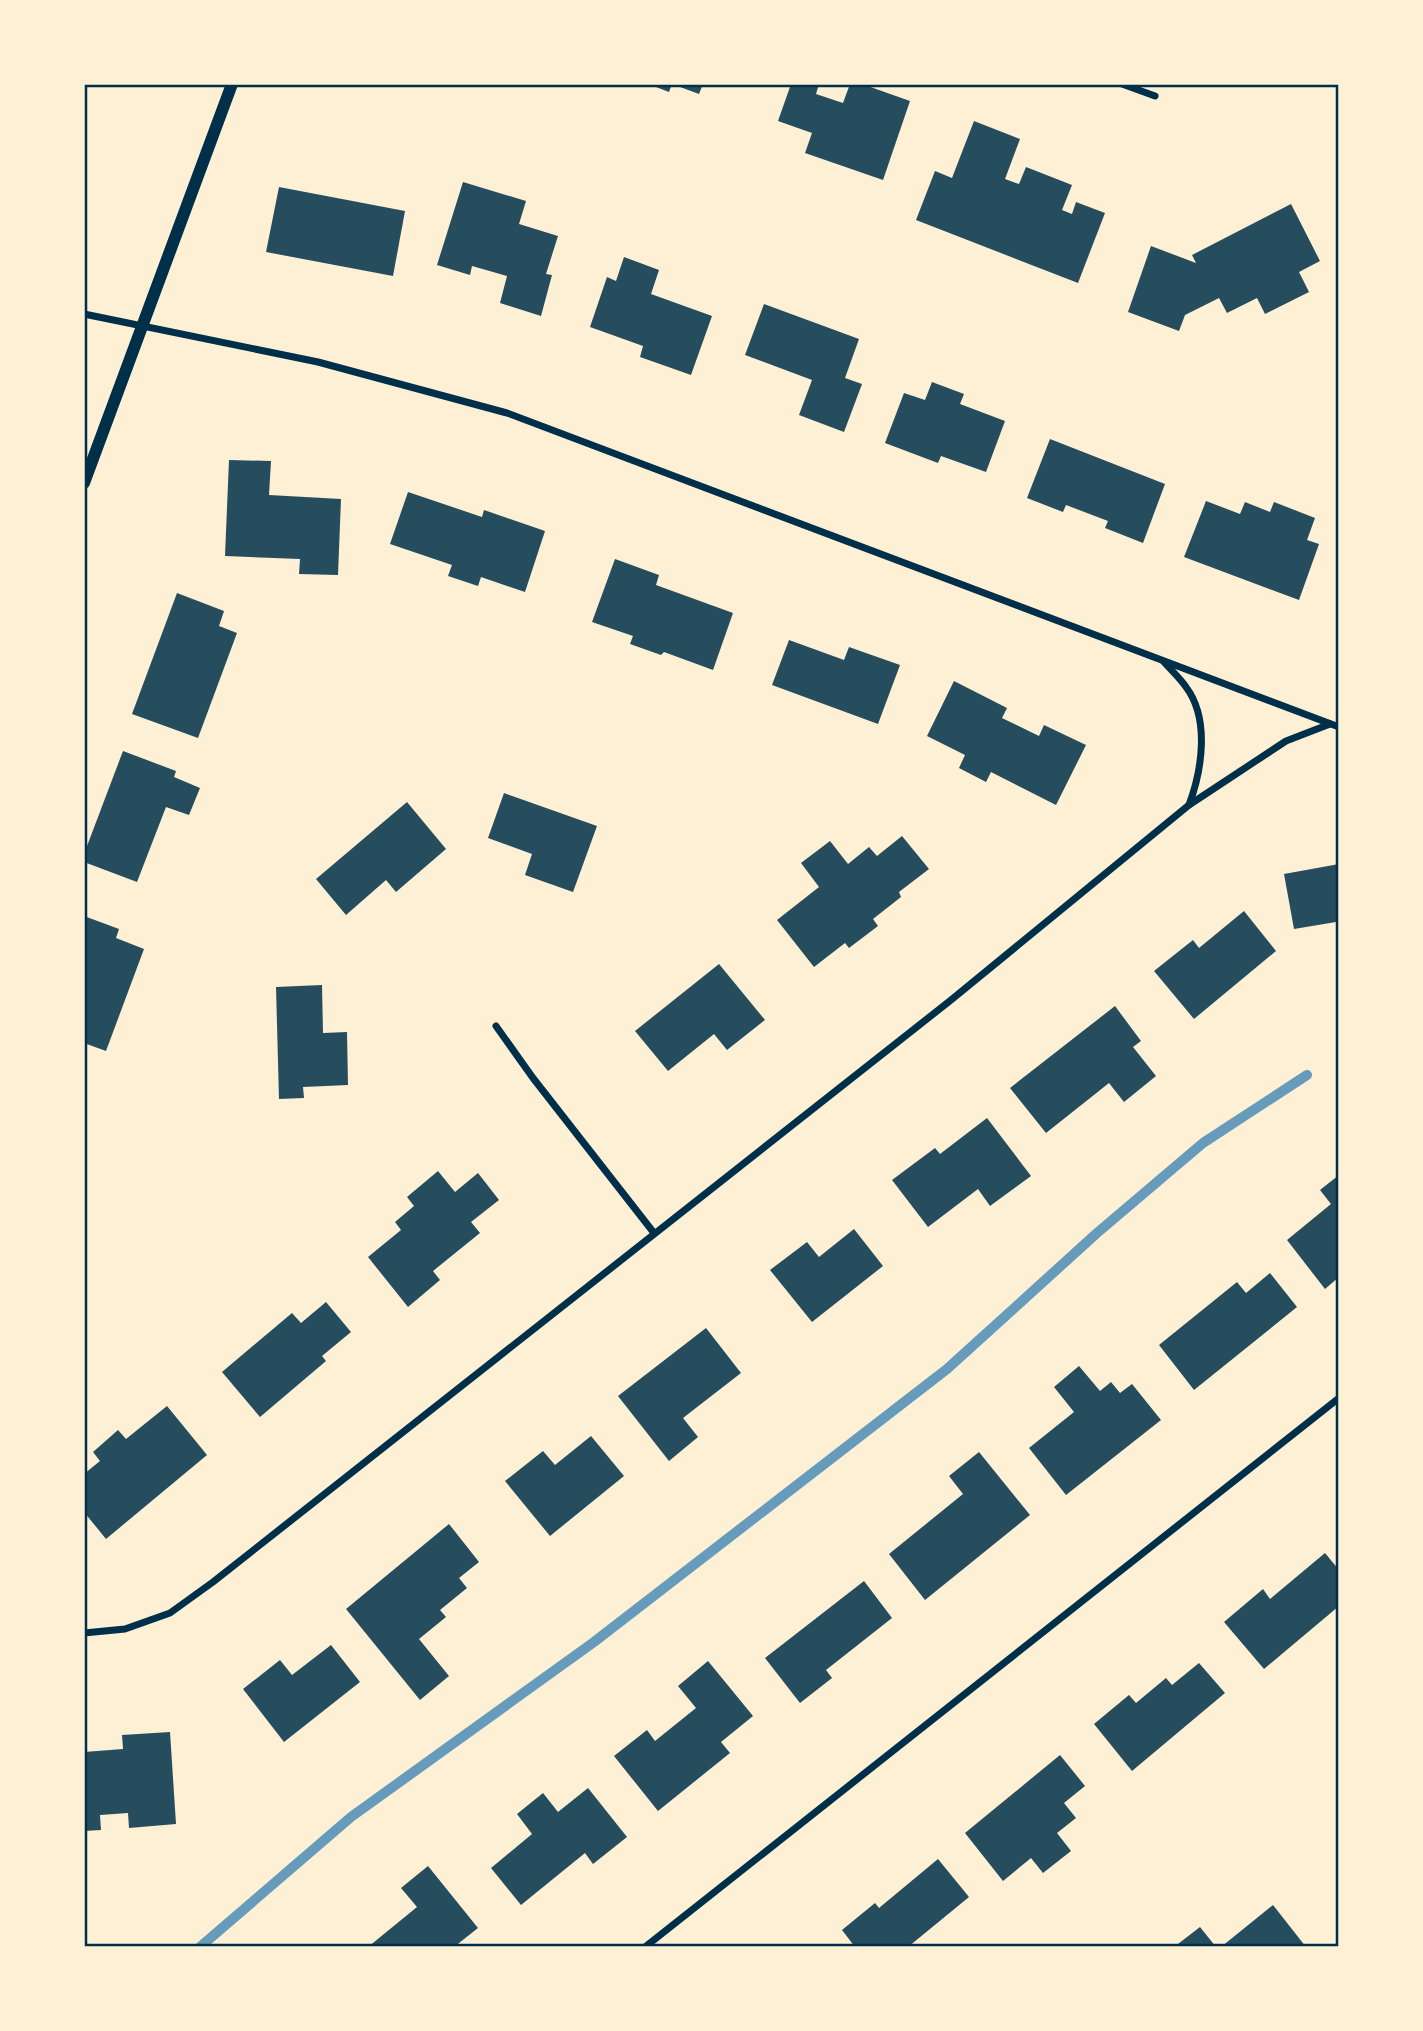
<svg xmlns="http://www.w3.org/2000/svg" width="1423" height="2031" font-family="'IBM Plex Serif',serif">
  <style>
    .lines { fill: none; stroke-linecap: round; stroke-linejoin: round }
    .stream { stroke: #669bbc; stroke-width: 10 }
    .building { fill: #264d5e }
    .minor { stroke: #003049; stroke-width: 7 }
    .tertiary { stroke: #003049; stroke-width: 12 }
    .neatline { fill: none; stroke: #003049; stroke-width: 2.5 }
  </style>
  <rect width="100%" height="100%" fill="#fdf0d5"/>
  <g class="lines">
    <polyline class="stream" points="200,1947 351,1817 594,1642 947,1369 1097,1233 1203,1143 1307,1075"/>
  </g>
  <g class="building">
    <polygon points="648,84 672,84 669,92"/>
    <polygon points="672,84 703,84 699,94"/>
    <polygon points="791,84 819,84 816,94 843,103 850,84 862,84 910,101 883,180 805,153 812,133 778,121"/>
    <polygon points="974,121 1020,139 1005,179 1019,184 1026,167 1072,185 1062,210 1072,214 1076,202 1105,213 1078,283 916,220 935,171 952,178"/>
    <polygon points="463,182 526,201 519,224 558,236 546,274 552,275 541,316 500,303 507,276 472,266 470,275 437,265"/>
    <polygon points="279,187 405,211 393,276 266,252"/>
    <polygon points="1291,204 1320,261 1299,272 1309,292 1265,314 1257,298 1227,313 1219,298 1185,315 1179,331 1128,312 1151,246 1196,263 1192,255"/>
    <polygon points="624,257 659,270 651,294 712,316 691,375 640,357 643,346 590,327 607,277 616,281"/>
    <polygon points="764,304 859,339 845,378 862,384 844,432 799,415 812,380 745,355"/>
    <polygon points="932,382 964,394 960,404 1005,421 986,472 941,456 938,463 885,443 904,393 925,400"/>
    <polygon points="1050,439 1165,484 1143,543 1105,528 1108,521 1066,505 1063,512 1027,498"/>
    <polygon points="229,460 271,461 269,495 341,499 338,575 299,574 300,559 225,556"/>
    <polygon points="408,492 482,517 484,510 545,531 525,592 481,577 478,586 448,576 452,565 390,544"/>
    <polygon points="1206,501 1240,514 1245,502 1270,512 1274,502 1315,518 1307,540 1319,544 1299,600 1184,557"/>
    <polygon points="615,559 659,575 656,585 733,613 713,670 664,652 661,655 630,644 633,636 592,622"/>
    <polygon points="177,593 224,611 219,626 237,633 198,738 132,714"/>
    <polygon points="789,640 844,660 849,647 900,665 878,724 772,685"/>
    <polygon points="954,681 1007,708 1002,718 1039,736 1044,725 1086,745 1056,805 991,772 986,782 959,768 965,755 927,736"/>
    <polygon points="123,751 176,771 174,777 200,788 189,815 166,807 137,882 84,862 84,854"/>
    <polygon points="504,793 597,826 573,892 525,875 532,854 488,838"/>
    <polygon points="407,802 446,849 396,892 386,880 346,915 316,879"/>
    <polygon points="902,836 929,869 899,892 901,897 873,919 878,926 849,948 845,943 814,967 777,920 819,887 801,863 830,841 848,864 869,847 877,856"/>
    <polygon points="1339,864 1339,933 1336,922 1294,929 1284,874"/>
    <polygon points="1244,911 1276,951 1194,1019 1154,971 1193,940 1199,948"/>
    <polygon points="84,916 119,929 116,938 144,949 106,1051 84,1043"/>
    <polygon points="719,964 765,1020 727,1050 714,1034 668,1071 635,1031"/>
    <polygon points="322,985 323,1033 347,1032 348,1085 303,1087 304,1098 279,1099 276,987"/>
    <polygon points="1115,1006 1141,1041 1133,1047 1156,1076 1124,1102 1109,1083 1046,1133 1010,1088"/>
    <polygon points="987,1118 1031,1176 990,1206 978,1189 928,1227 892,1180 935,1148 940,1154"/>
    <polygon points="438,1171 455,1192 478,1173 499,1200 471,1222 480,1233 433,1271 440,1280 408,1307 368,1257 401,1230 395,1222 414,1206 407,1197"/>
    <polygon points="1339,1175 1339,1277 1325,1289 1287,1240 1331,1204 1320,1190"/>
    <polygon points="854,1229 883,1266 812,1322 770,1270 807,1242 819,1257"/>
    <polygon points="1270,1273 1297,1307 1194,1390 1159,1345 1237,1282 1246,1293"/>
    <polygon points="326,1302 351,1332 322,1356 326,1361 260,1417 222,1372 292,1313 301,1323"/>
    <polygon points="706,1328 741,1373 683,1418 698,1437 669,1461 618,1396"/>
    <polygon points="1079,1366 1100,1391 1111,1382 1120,1393 1132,1384 1161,1420 1066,1495 1029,1448 1074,1412 1054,1387"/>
    <polygon points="167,1406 207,1455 106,1539 84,1512 84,1474 100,1461 93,1452 118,1430 126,1439"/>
    <polygon points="591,1436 624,1476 550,1536 505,1481 543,1451 555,1465"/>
    <polygon points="979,1452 1030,1515 925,1600 889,1554 963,1494 949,1476"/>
    <polygon points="449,1524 479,1562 459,1578 467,1588 440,1610 446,1617 419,1639 449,1676 420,1700 346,1609"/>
    <polygon points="1325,1553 1339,1570 1339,1606 1264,1669 1224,1622 1263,1589 1270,1599"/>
    <polygon points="864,1581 892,1618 826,1670 832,1678 800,1703 765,1658"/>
    <polygon points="331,1645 360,1682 284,1742 243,1689 280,1660 292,1675"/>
    <polygon points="708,1661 753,1716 721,1742 730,1753 658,1811 614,1756 647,1730 655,1741 696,1708 678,1686"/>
    <polygon points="1199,1663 1225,1693 1132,1771 1094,1724 1129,1695 1136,1703 1166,1678 1172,1685"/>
    <polygon points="170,1732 176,1824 129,1828 128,1813 100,1815 101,1830 84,1831 84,1752 123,1749 122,1735"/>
    <polygon points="1060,1755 1085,1786 1064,1803 1076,1818 1057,1833 1071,1851 1043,1873 1031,1858 1003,1881 965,1833"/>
    <polygon points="588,1788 627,1837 593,1864 585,1853 521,1905 491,1868 532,1834 517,1814 543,1793 558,1812"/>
    <polygon points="938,1859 969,1897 908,1947 855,1947 842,1930 875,1903 879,1908"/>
    <polygon points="428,1866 478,1928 454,1947 368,1947 417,1907 401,1888"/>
    <polygon points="1273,1905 1306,1947 1221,1947"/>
    <polygon points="1200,1927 1216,1947 1174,1947"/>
  </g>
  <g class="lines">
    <g class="minor">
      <polyline points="1122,84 1155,96"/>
      <polyline points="84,314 318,362 507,413 1339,727"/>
      <path d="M 1164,662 C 1171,670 1180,678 1186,687 C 1210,719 1202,770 1189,805"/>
      <polyline points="496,1026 533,1078 654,1233"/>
      <polyline points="84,1633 125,1629 170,1613 213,1582 951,1000 1189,805 1286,741 1330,724"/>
      <polyline points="645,1947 1339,1398"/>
    </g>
    <polyline class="tertiary" points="84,483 232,84"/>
  </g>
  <rect width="1423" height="2031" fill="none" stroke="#fdf0d5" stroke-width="172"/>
  <rect x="86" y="86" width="1251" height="1859" class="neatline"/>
</svg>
